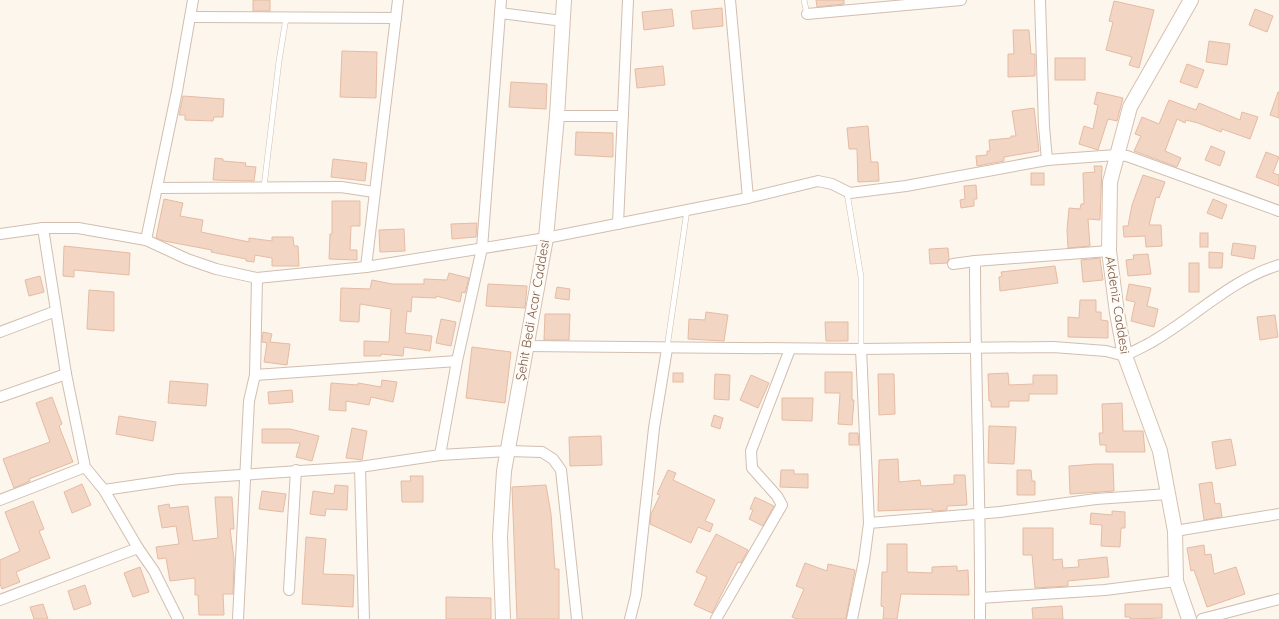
<svg xmlns="http://www.w3.org/2000/svg" width="1279" height="619" font-family="Quicksand,sans-serif">
  <style>
    .building { fill: #f3d5c3; stroke: #e6bba3 }
    .lines { fill: none; stroke-linecap: round; stroke-linejoin: round }
    .lane-casing { stroke: #d1beb0; stroke-width: 6 }
    .street-casing { stroke: #d1beb0; stroke-width: 12 }
    .secondary-casing { stroke: #d6c0b0; stroke-width: 16 }
    .lane { stroke: #fff; stroke-width: 5 }
    .street { stroke: #fff; stroke-width: 10 }
    .secondary { stroke: #fff; stroke-width: 14 }
    .labels { text-anchor: middle; dominant-baseline: central; stroke-width: 3.5; stroke-linejoin: round; paint-order: stroke }
    .street-label { font-size: 13px; fill: #7a5c4d; stroke: #fffaf3 }
  </style>
  <rect width="100%" height="100%" fill="#fdf6ec"/>
  <g class="building">
    <rect x="253" y="0" width="17" height="11"/>
    <polygon points="816,0 844,0 844,4 817,7"/>
    <polygon points="1114,1 1154,10 1139,68 1129,65 1132,57 1106,50 1113,22 1109,21"/>
    <polygon points="722,8 723,26 693,29 691,11"/>
    <polygon points="672,9 674,26 644,30 642,12"/>
    <polygon points="1255,9 1273,16 1267,32 1249,25"/>
    <polygon points="1013,30 1029,30 1031,54 1035,54 1035,76 1008,77 1008,54 1014,54"/>
    <polygon points="1209,41 1230,44 1227,65 1206,62"/>
    <polygon points="342,51 377,52 376,98 340,97"/>
    <rect x="1055" y="58" width="30" height="22"/>
    <polygon points="1187,64 1204,70 1197,88 1180,82"/>
    <polygon points="663,66 665,85 637,88 635,69"/>
    <polygon points="511,82 547,84 546,109 509,107"/>
    <polygon points="1097,92 1123,98 1117,121 1108,119 1098,150 1079,144 1084,126 1093,129 1098,105 1094,104"/>
    <polygon points="1278,92 1279,92 1279,118 1270,115"/>
    <polygon points="183,96 224,99 223,117 214,117 213,121 185,120 185,115 179,115"/>
    <polygon points="1169,100 1196,110 1199,103 1240,120 1242,112 1258,117 1250,139 1222,129 1221,132 1198,123 1186,120 1185,123 1177,119 1165,151 1181,158 1177,167 1134,151 1141,136 1135,134 1142,117 1159,124"/>
    <polygon points="1034,108 1039,151 1004,157 1004,161 977,166 976,156 987,155 987,151 990,151 989,140 1011,138 1011,136 1016,136 1012,111"/>
    <polygon points="868,126 871,162 878,162 879,181 858,182 857,149 849,149 847,128"/>
    <polygon points="576,132 613,133 613,157 575,155"/>
    <polygon points="1211,146 1225,152 1220,166 1205,160"/>
    <polygon points="1266,152 1279,157 1273,173 1279,175 1279,186 1256,177"/>
    <polygon points="215,158 223,159 223,161 246,163 245,166 256,167 254,181 213,180"/>
    <polygon points="333,159 367,163 365,181 331,177"/>
    <polygon points="1094,166 1102,166 1100,220 1088,219 1090,246 1068,248 1067,230 1069,208 1080,209 1081,204 1084,204 1083,173 1095,172"/>
    <rect x="1031" y="173" width="13" height="12"/>
    <polygon points="1143,175 1165,182 1159,198 1156,197 1149,225 1161,225 1162,246 1146,247 1145,236 1124,237 1123,226 1128,226 1132,205"/>
    <polygon points="976,185 977,199 974,199 974,206 961,208 960,200 965,199 964,186"/>
    <polygon points="164,199 183,203 180,216 203,220 201,232 249,242 249,238 272,241 272,237 293,237 294,246 298,246 299,266 272,266 272,258 255,255 254,262 246,261 246,259 211,252 212,250 164,241 156,238"/>
    <polygon points="1213,199 1227,205 1222,219 1207,213"/>
    <polygon points="332,201 360,201 360,226 351,226 350,250 357,250 357,260 329,259 330,234 332,234"/>
    <polygon points="477,223 476,237 452,239 451,224"/>
    <polygon points="404,229 405,251 380,252 379,230"/>
    <rect x="1200" y="233" width="8" height="14"/>
    <polygon points="1233,243 1256,246 1254,259 1231,255"/>
    <polygon points="64,246 130,253 129,275 74,270 74,277 63,276"/>
    <polygon points="948,248 949,259 947,263 930,264 929,249"/>
    <polygon points="1209,252 1223,253 1222,268 1209,268"/>
    <polygon points="1148,254 1151,274 1128,276 1126,260 1134,259 1133,255"/>
    <polygon points="1100,258 1103,280 1083,282 1081,260"/>
    <rect x="1189" y="263" width="10" height="29"/>
    <polygon points="1055,266 1058,283 1000,291 999,277 1002,276 1001,272"/>
    <polygon points="449,273 469,278 465,293 462,292 460,302 436,296 436,298 412,297 411,312 407,311 405,333 432,336 430,351 404,347 403,356 381,354 381,356 364,356 364,341 389,342 391,309 360,304 359,322 340,321 341,288 370,289 372,280 392,284 424,284 424,279 447,280"/>
    <polygon points="40,276 44,292 29,296 25,280"/>
    <polygon points="488,284 527,286 525,308 486,306"/>
    <polygon points="1129,284 1151,288 1147,306 1158,309 1154,327 1131,321 1135,302 1126,300"/>
    <polygon points="557,287 570,289 569,300 555,298"/>
    <polygon points="89,290 114,292 114,331 87,329"/>
    <polygon points="1080,300 1096,300 1096,312 1101,312 1101,320 1108,321 1108,338 1068,337 1068,317 1079,318"/>
    <polygon points="706,312 728,315 724,341 688,339 689,319 705,320"/>
    <polygon points="545,314 570,314 569,340 544,340"/>
    <polygon points="1275,315 1278,337 1260,340 1257,317"/>
    <polygon points="441,319 456,322 451,346 436,343"/>
    <polygon points="825,322 848,322 848,341 826,341"/>
    <polygon points="263,332 272,334 270,342 290,344 287,365 264,362 267,343 262,342"/>
    <polygon points="472,347 511,352 505,403 466,398"/>
    <polygon points="825,372 852,372 852,400 854,400 852,425 838,424 840,393 825,393"/>
    <rect x="673" y="373" width="10" height="9"/>
    <polygon points="1008,373 1009,385 1033,384 1033,375 1057,375 1057,394 1029,394 1029,401 1009,401 1009,407 991,407 991,401 989,401 988,374"/>
    <polygon points="715,374 730,375 729,400 714,399"/>
    <polygon points="878,374 894,374 895,414 879,415"/>
    <polygon points="751,375 769,383 758,408 740,400"/>
    <polygon points="382,380 397,382 393,402 371,397 369,405 346,401 346,411 329,410 331,383 358,385 358,383 381,387"/>
    <polygon points="170,381 208,384 206,406 168,403"/>
    <polygon points="292,390 293,402 269,404 268,392"/>
    <polygon points="52,397 62,424 59,426 73,462 29,479 30,481 14,488 3,459 50,442 36,403"/>
    <polygon points="782,398 813,398 812,421 782,420"/>
    <polygon points="1122,403 1123,431 1143,431 1145,452 1106,452 1106,445 1100,445 1099,433 1103,433 1102,404"/>
    <polygon points="714,415 723,418 720,429 711,426"/>
    <polygon points="119,416 156,422 153,441 116,434"/>
    <polygon points="989,426 1016,427 1014,464 988,463"/>
    <polygon points="352,428 367,431 362,460 346,458"/>
    <polygon points="262,429 290,429 319,436 312,461 296,457 300,443 262,443"/>
    <polygon points="849,433 858,433 859,445 849,445"/>
    <polygon points="601,436 602,465 570,466 569,437"/>
    <polygon points="1231,439 1236,465 1216,469 1212,442"/>
    <polygon points="898,459 899,482 920,480 921,486 954,484 954,475 965,475 967,505 947,506 947,510 935,511 932,511 932,509 878,511 879,460"/>
    <polygon points="1096,464 1113,464 1114,491 1070,494 1069,466"/>
    <polygon points="668,470 676,473 673,480 715,500 705,521 713,524 710,532 698,527 691,543 650,524 651,514 660,495 657,494"/>
    <polygon points="781,470 794,470 794,474 808,474 808,488 780,487"/>
    <polygon points="1017,470 1031,470 1032,481 1035,481 1035,495 1017,495"/>
    <polygon points="410,476 423,476 423,502 402,502 401,481 411,481"/>
    <polygon points="1212,482 1215,504 1220,503 1222,517 1204,520 1199,484"/>
    <polygon points="82,484 91,505 72,513 64,492"/>
    <polygon points="335,485 348,486 347,510 326,509 325,516 310,514 313,491 334,494"/>
    <polygon points="546,485 551,514 555,569 559,569 559,619 517,619 512,487"/>
    <polygon points="262,491 286,494 283,512 259,509"/>
    <polygon points="215,497 232,497 234,529 230,529 234,559 233,594 223,594 224,615 199,615 198,595 195,595 195,578 170,581 166,558 158,559 156,547 179,544 176,526 162,528 158,506 169,504 170,508 188,506 193,541 218,538"/>
    <polygon points="755,497 774,506 763,526 749,519 753,510 750,509"/>
    <polygon points="33,501 44,529 39,531 50,558 16,572 20,582 2,589 0,584 0,560 20,551 5,512"/>
    <polygon points="1112,511 1125,512 1125,528 1121,528 1120,547 1101,546 1102,525 1090,524 1091,513 1112,515"/>
    <polygon points="1023,528 1053,528 1053,560 1062,559 1063,568 1079,567 1078,560 1107,557 1109,577 1068,581 1068,586 1035,588 1032,555 1023,555"/>
    <polygon points="716,534 748,550 741,563 738,562 712,613 694,605 707,577 696,572"/>
    <polygon points="306,537 326,539 323,574 354,575 353,607 302,604"/>
    <polygon points="887,544 907,544 907,572 932,573 932,567 957,566 957,571 968,570 969,595 901,594 897,619 883,619 884,607 881,606 882,572 887,572"/>
    <polygon points="1204,545 1205,555 1211,554 1214,574 1236,567 1245,594 1207,607 1194,570 1191,571 1187,548"/>
    <polygon points="805,563 827,571 828,564 855,570 846,619 797,619 792,617 804,589 796,586"/>
    <polygon points="140,567 149,592 133,597 124,573"/>
    <polygon points="85,585 91,604 74,610 68,591"/>
    <polygon points="446,597 491,598 491,619 446,619"/>
    <polygon points="43,604 48,619 34,619 30,607"/>
    <polygon points="1125,604 1162,604 1162,618 1130,619 1130,617 1125,617"/>
    <polygon points="1062,606 1063,619 1033,619 1032,608"/>
  </g>
  <g class="lines">
    <g class="lane-casing">
      <g id="lane">
        <polyline points="804,0 807,14"/>
        <polyline points="264,187 279,61 286,18"/>
        <polyline points="847,193 861,277 861,349"/>
        <polyline points="667,348 687,210"/>
      </g>
    </g>
    <g class="street-casing">
      <g id="street">
        <polyline points="730,0 748,198"/>
        <polyline points="1040,0 1044,126 1047,160"/>
        <polyline points="500,13 563,21"/>
        <polyline points="807,14 961,0"/>
        <polyline points="191,17 396,18"/>
        <polyline points="557,116 623,116"/>
        <polyline points="157,188 341,187 374,192"/>
        <polyline points="618,224 628,0"/>
        <polyline points="43,228 66,374 85,467 104,490 138,548 154,571 178,619"/>
        <polyline points="0,234 43,228 78,228 146,240 187,259 216,269 257,278 366,267 546,238 748,198 818,181 832,184 850,193 906,186 1047,160 1116,155 1127,156 1279,211"/>
        <polyline points="146,240 177,91 193,0"/>
        <polyline points="953,264 975,261"/>
        <polyline points="366,267 398,0"/>
        <polyline points="0,332 56,311"/>
        <path d="M 525,346 L 861,349 L 1053,347 L 1106,351 L 1125,356 C 1135,350 1146,346 1155,340 C 1196,316 1232,279 1279,265"/>
        <polyline points="255,375 257,278"/>
        <polyline points="0,397 66,374"/>
        <polyline points="440,455 457,361 482,248 501,0"/>
        <polyline points="360,467 364,619"/>
        <polyline points="104,490 179,479 360,467 440,455 508,451 542,452 553,459 561,470 577,619"/>
        <polyline points="0,500 85,467"/>
        <polyline points="869,523 1000,512 1096,499 1168,494"/>
        <polyline points="1175,531 1279,514"/>
        <polyline points="289,590 296,470"/>
        <polyline points="980,598 1105,590 1176,581"/>
        <polyline points="0,600 138,548"/>
        <polyline points="238,619 249,401 255,375 457,361"/>
        <polyline points="630,619 636,595 654,428 667,349"/>
        <polyline points="716,619 782,505 777,496 752,468 751,451 790,349"/>
        <polyline points="852,619 864,561 869,523 861,349"/>
        <path d="M 980,619 C 981,500 975,381 975,261 L 1109,251"/>
        <polyline points="1202,619 1279,599"/>
      </g>
    </g>
    <g class="secondary-casing">
      <g id="secondary">
        <polyline points="503,619 500,537 504,471 546,238 557,116 564,0"/>
        <polyline points="1189,619 1176,581 1175,531 1160,451 1125,356 1117,313 1109,251 1110,182 1130,107 1191,0"/>
      </g>
    </g>
    <use href="#lane" class="lane"/>
    <use href="#street" class="street"/>
    <use href="#secondary" class="secondary"/>
  </g>
  <g class="labels">
    <g class="street-label">
      <text transform="translate(1118 305) rotate(81)">Akdeniz Caddesi</text>
      <text transform="translate(532 310) rotate(-80)">Şehit Bedi Acar Caddesi</text>
    </g>
  </g>
</svg>
